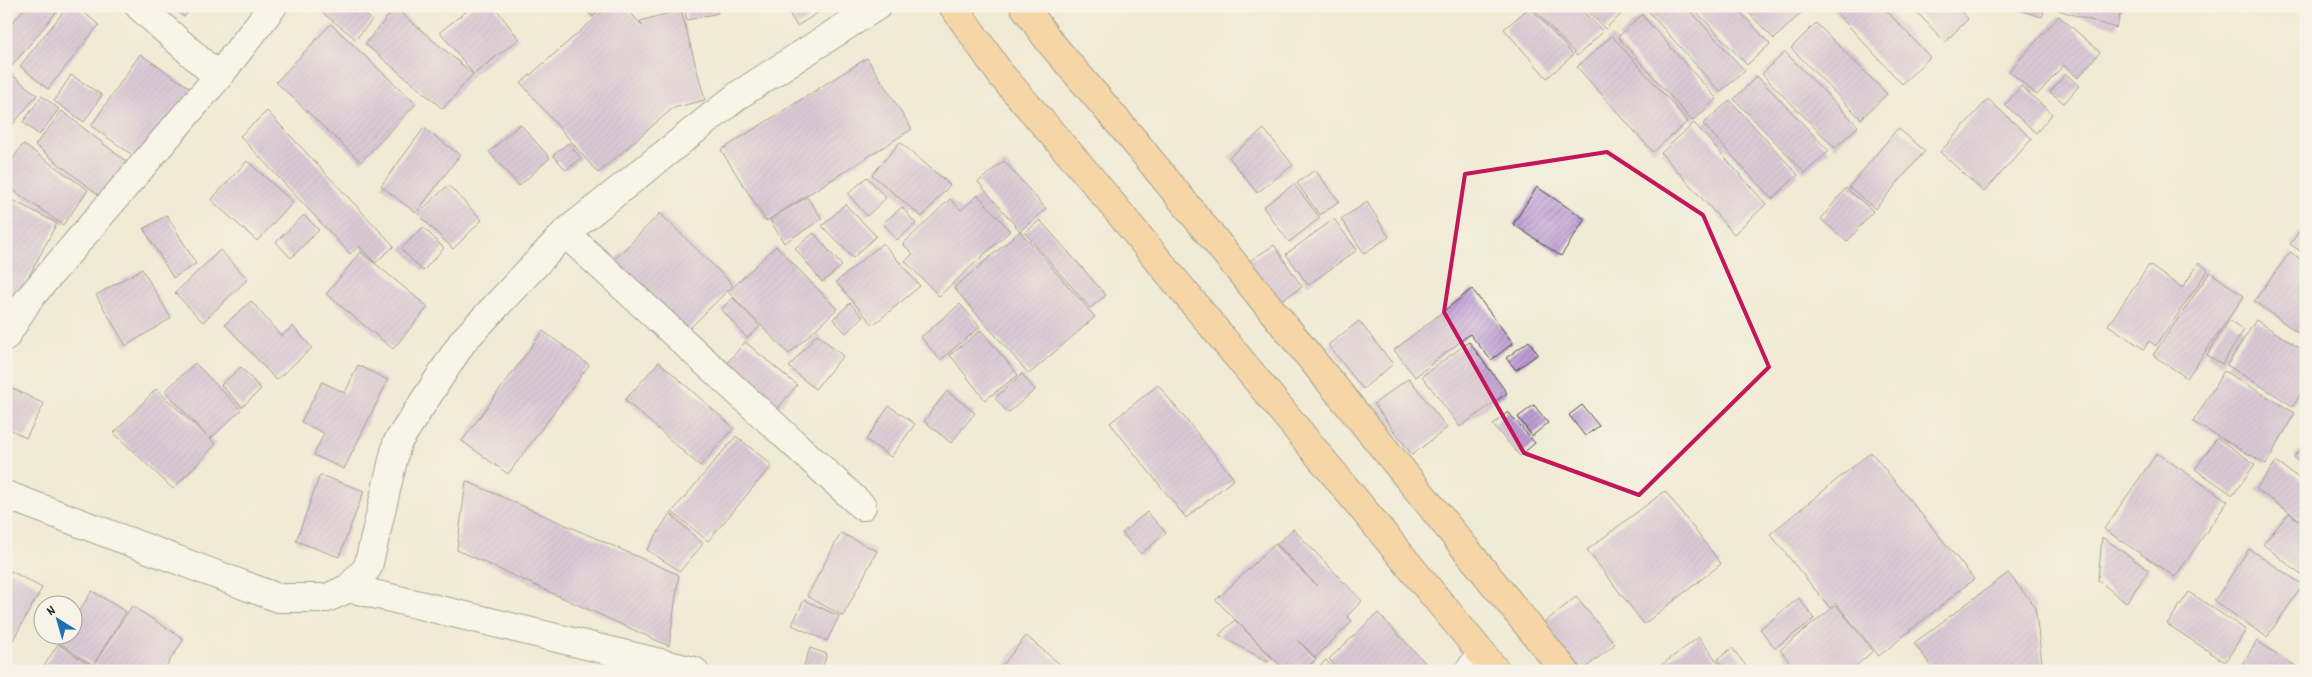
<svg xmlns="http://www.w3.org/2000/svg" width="2312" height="677" font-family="Dekko,sans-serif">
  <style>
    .building { fill: url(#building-hatch) }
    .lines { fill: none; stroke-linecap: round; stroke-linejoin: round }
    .minor-casing { stroke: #494844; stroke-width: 30 }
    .trunk-casing { stroke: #494844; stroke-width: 30 }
    .minor { stroke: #fff; stroke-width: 28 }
    .trunk { stroke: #fcbd6f; stroke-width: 28 }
    .marked { fill: none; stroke: #c2185b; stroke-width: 4; stroke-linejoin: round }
  </style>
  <defs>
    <pattern id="building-hatch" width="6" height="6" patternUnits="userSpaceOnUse" patternTransform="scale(1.25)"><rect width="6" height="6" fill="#bf9ed5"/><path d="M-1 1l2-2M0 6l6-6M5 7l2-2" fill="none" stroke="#9b81ad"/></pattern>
  </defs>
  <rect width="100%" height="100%" fill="#f7f3e8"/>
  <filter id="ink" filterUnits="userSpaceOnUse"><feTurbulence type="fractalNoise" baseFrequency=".02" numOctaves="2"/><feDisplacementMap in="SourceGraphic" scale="10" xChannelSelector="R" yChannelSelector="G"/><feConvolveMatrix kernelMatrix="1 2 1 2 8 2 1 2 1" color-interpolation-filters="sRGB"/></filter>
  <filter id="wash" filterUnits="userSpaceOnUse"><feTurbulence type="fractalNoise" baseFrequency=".0096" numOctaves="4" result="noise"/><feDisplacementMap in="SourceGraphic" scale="20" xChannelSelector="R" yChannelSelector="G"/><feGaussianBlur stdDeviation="1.12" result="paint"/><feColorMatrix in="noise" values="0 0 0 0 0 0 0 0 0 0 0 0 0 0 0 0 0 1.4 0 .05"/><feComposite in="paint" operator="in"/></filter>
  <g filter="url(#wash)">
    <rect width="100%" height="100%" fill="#f0ebd5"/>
    <g id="blocks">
      <g class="building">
        <polygon points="26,6 56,6 59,9 12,66 6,61 6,30"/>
        <polygon points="68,6 76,6 99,25 48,89 20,66"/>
        <polygon points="170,6 193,6 184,17"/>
        <polygon points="328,6 355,6 372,20 356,39 323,13"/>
        <polygon points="473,6 494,6 519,39 474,74 440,32"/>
        <polygon points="583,6 604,6 593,17"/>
        <polygon points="609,6 625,6 642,26 640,21 681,10 705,100 673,108 598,173 521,83"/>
        <polygon points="684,6 716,6 718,13 687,20"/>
        <polygon points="785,6 816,6 819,12 797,26"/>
        <polygon points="1531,6 1578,6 1603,32 1577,56"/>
        <polygon points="1583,6 1630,6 1605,29"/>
        <polygon points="1651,6 1686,6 1745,71 1720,92 1647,10"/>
        <polygon points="1691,6 1735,6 1770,44 1747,65"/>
        <polygon points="1742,6 1797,6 1802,12 1774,39"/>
        <polygon points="1837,6 1882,6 1930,57 1902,84 1833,9"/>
        <polygon points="1911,6 1956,6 1968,19 1945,42"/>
        <polygon points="2006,6 2046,6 2042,17"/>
        <polygon points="2059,6 2123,6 2116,28 2058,10"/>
        <polygon points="1530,7 1573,55 1547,78 1504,29"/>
        <polygon points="395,8 473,74 443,109 365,44"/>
        <polygon points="1642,15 1717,99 1692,121 1618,37"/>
        <polygon points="2059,16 2100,52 2078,78 2064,65 2037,95 2009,71"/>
        <polygon points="1816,23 1887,94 1861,119 1791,48"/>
        <polygon points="331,24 416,104 361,162 276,82"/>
        <polygon points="1612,36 1688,121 1653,152 1577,67"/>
        <polygon points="1785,52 1858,126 1835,148 1762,74"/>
        <polygon points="140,54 193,90 144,163 91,126"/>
        <polygon points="867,58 912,129 766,221 721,150"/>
        <polygon points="6,70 37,95 6,133"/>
        <polygon points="2066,74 2079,86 2064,103 2050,92"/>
        <polygon points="71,75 102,95 84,122 54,101"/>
        <polygon points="1757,76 1829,151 1805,173 1734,99"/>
        <polygon points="2021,86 2052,114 2036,133 2005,105"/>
        <polygon points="42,96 59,109 39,135 23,122"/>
        <polygon points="1988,99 2032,139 1984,192 1940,152"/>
        <polygon points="1730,100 1798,175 1772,199 1703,124"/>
        <polygon points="62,111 133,167 106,201 35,145"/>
        <polygon points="267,111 394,246 375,263 359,246 350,254 240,136"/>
        <polygon points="1694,123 1766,204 1734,234 1661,153"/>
        <polygon points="520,124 550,158 519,186 489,152"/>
        <polygon points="424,128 460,155 416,213 381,186"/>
        <polygon points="1898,128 1925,151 1875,209 1849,187"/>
        <polygon points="1264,129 1293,165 1257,193 1229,157"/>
        <polygon points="900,142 950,185 922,217 872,175"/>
        <polygon points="568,143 581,158 566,170 553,155"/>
        <polygon points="23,144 88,190 63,225 6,185 6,169"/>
        <polygon points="247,161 293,202 257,241 211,200"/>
        <polygon points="1004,161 1046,209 1020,231 1095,317 1029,374 954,288 1020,231 978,182"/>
        <polygon points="1315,170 1339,201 1320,215 1297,183"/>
        <polygon points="867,177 886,198 867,216 848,194"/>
        <polygon points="1294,184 1320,218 1289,242 1263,207"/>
        <polygon points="448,185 482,220 453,249 418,214"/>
        <polygon points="1537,187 1585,219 1561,256 1513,224"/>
        <polygon points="1846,188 1873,211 1847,242 1821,219"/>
        <polygon points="978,195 1010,231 939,296 905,261 913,254 903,244 950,199 961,210"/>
        <polygon points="6,197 57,223 12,308 6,305"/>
        <polygon points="807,197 822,219 784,243 770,220"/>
        <polygon points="1367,202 1389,237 1364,253 1341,219"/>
        <polygon points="845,204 876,236 853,258 822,226"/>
        <polygon points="902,207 916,224 897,240 883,223"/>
        <polygon points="660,213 733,285 685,333 613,261"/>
        <polygon points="167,215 196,264 173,278 144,229"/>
        <polygon points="304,215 319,230 291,258 276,242"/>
        <polygon points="1334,219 1357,250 1308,285 1286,254"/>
        <polygon points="1040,220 1106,295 1090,308 1025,233"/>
        <polygon points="2306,222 2306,255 2290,244"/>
        <polygon points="423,227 444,248 423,271 401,249"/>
        <polygon points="814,233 842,266 822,282 795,248"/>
        <polygon points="883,243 920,286 873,325 836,282"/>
        <polygon points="1274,245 1302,287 1272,306 1245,264"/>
        <polygon points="776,246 837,309 789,354 728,292"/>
        <polygon points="220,250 248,279 203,322 175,293"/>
        <polygon points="361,252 428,307 393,349 326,294"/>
        <polygon points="2290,252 2306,263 2306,329 2301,335 2254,301"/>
        <polygon points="2199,263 2208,270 2156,346 2149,341 2144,349 2108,325 2149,265 2182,288"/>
        <polygon points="142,269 171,318 126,346 96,295"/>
        <polygon points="2210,272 2244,296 2187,378 2153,355"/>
        <polygon points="1472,289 1513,343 1491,360 1470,334 1415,377 1394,350"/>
        <polygon points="733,298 760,327 747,338 721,309"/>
        <polygon points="251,301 281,336 293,326 312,348 276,380 225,324"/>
        <polygon points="850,303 863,317 846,333 833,319"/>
        <polygon points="960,304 980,327 940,360 921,337"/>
        <polygon points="2229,320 2244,330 2222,364 2207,355"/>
        <polygon points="2256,320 2306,352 2306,386 2293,406 2227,365"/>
        <polygon points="1359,321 1393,364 1363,389 1328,345"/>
        <polygon points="981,330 1018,375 985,400 950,355"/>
        <polygon points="543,331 589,365 508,474 462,441"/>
        <polygon points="817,334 843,356 815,389 789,367"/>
        <polygon points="1529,341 1538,354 1516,370 1506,358"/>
        <polygon points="745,342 797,385 775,412 723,368"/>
        <polygon points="1469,342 1507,393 1460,427 1422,376"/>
        <polygon points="659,362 734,428 700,466 625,400"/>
        <polygon points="195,363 241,410 210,439 216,444 173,489 114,433 156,389 207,436 165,391"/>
        <polygon points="358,365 388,380 344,469 314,455 324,433 301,422 322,382 345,393"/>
        <polygon points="241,367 261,389 242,407 221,385"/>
        <polygon points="2224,371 2295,413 2266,464 2193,422"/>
        <polygon points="1022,374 1035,390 1008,413 995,398"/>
        <polygon points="1409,378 1447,428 1412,455 1374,404"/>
        <polygon points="6,385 44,404 26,438 6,427"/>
        <polygon points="1158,385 1234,479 1186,518 1110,423"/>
        <polygon points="947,391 975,413 951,443 924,421"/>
        <polygon points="1534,405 1548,423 1532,436 1518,417"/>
        <polygon points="1582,405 1599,426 1585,436 1569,415"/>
        <polygon points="889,406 915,424 891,457 866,440"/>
        <polygon points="1508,412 1535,443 1520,456 1493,425"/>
        <polygon points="736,436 772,465 708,541 672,512"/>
        <polygon points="2217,438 2255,464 2233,495 2195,469"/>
        <polygon points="2306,444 2306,467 2294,457"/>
        <polygon points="1871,452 1974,579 1879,656 1836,603 1830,608 1770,534"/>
        <polygon points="2157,453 2228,501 2175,577 2104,529"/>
        <polygon points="2276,462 2306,483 2306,524 2256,489"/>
        <polygon points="320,475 364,491 339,557 296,541"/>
        <polygon points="466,481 679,575 669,646 457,550"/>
        <polygon points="1665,491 1721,564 1644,624 1587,550"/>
        <polygon points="1147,512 1166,533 1141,554 1122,533"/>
        <polygon points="670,513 703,544 680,571 647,550"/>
        <polygon points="2289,513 2306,527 2306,579 2263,544"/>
        <polygon points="1293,529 1362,601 1347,616 1352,621 1316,657 1297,640 1316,659 1304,671 1286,671 1216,600 1275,544 1317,586 1277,544"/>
        <polygon points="841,533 877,551 843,616 807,596"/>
        <polygon points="2102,537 2149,570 2126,603 2098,580"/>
        <polygon points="2249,549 2303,585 2267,637 2214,601"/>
        <polygon points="11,571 42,588 13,640 6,636 6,579"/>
        <polygon points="2008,573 2035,606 2043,671 1935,671 1914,643"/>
        <polygon points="92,591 126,612 93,665 59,643 65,634 72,634 72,622"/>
        <polygon points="2189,592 2246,630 2225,662 2167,624"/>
        <polygon points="1576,597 1615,644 1582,671 1578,671 1541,625"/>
        <polygon points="1799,598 1814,619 1775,648 1760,629"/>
        <polygon points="804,600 839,616 827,641 792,625"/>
        <polygon points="1836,605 1873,651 1850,671 1797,671 1780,650"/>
        <polygon points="132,606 184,639 163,671 106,671 95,663"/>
        <polygon points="1378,613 1433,671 1340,671 1329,659"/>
        <polygon points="1235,620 1272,658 1268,662 1219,635"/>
        <polygon points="1026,636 1068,671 998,671"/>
        <polygon points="1699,637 1724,671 1662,671 1659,667"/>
        <polygon points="2257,641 2297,667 2295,671 2238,671"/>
        <polygon points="58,644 99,671 41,671"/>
        <polygon points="810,648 827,654 821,671 802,671"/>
        <polygon points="1732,648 1750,671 1727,671 1718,659"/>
        <polygon points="1326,660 1336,671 1315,671"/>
      </g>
    </g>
  </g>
  <g filter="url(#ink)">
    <use href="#blocks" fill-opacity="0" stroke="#494844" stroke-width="1"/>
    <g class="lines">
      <g class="minor-casing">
        <g id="minor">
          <polyline points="139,6 218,77"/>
          <polyline points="565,233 862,506"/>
          <polyline points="6,336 28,300 218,77 273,6"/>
          <polyline points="6,495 278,598 327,598 349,588 368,567 397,443 463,341 565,233 740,94 877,6"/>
          <polyline points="349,588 694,671"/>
          <polyline points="1469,671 1482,653"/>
        </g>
      </g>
      <g class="trunk-casing">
        <g id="trunk">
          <polyline points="953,6 1002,76 1089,176 1496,671"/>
          <polyline points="1024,6 1049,41 1131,137 1565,671"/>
        </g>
      </g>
      <use href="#minor" class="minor"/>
      <use href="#trunk" class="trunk"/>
    </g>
  </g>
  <path d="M0 0H2312V677H0ZM 1607,152 L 1703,215 L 1769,367 L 1639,495 L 1524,453 L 1444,312 L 1465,174 Z" fill="#f0ebd5" fill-opacity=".55" fill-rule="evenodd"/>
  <path class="marked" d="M 1607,152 L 1703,215 L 1769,367 L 1639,495 L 1524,453 L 1444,312 L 1465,174 Z"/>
  <rect width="2312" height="677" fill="none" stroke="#f7f3e8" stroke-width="25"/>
  <g transform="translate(58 620) rotate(323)"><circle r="24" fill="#f7f3e8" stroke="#a5a39c"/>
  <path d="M0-4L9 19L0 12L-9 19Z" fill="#1f6fb2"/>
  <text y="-8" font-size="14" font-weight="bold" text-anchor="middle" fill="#2b2b2b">N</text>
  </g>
</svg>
